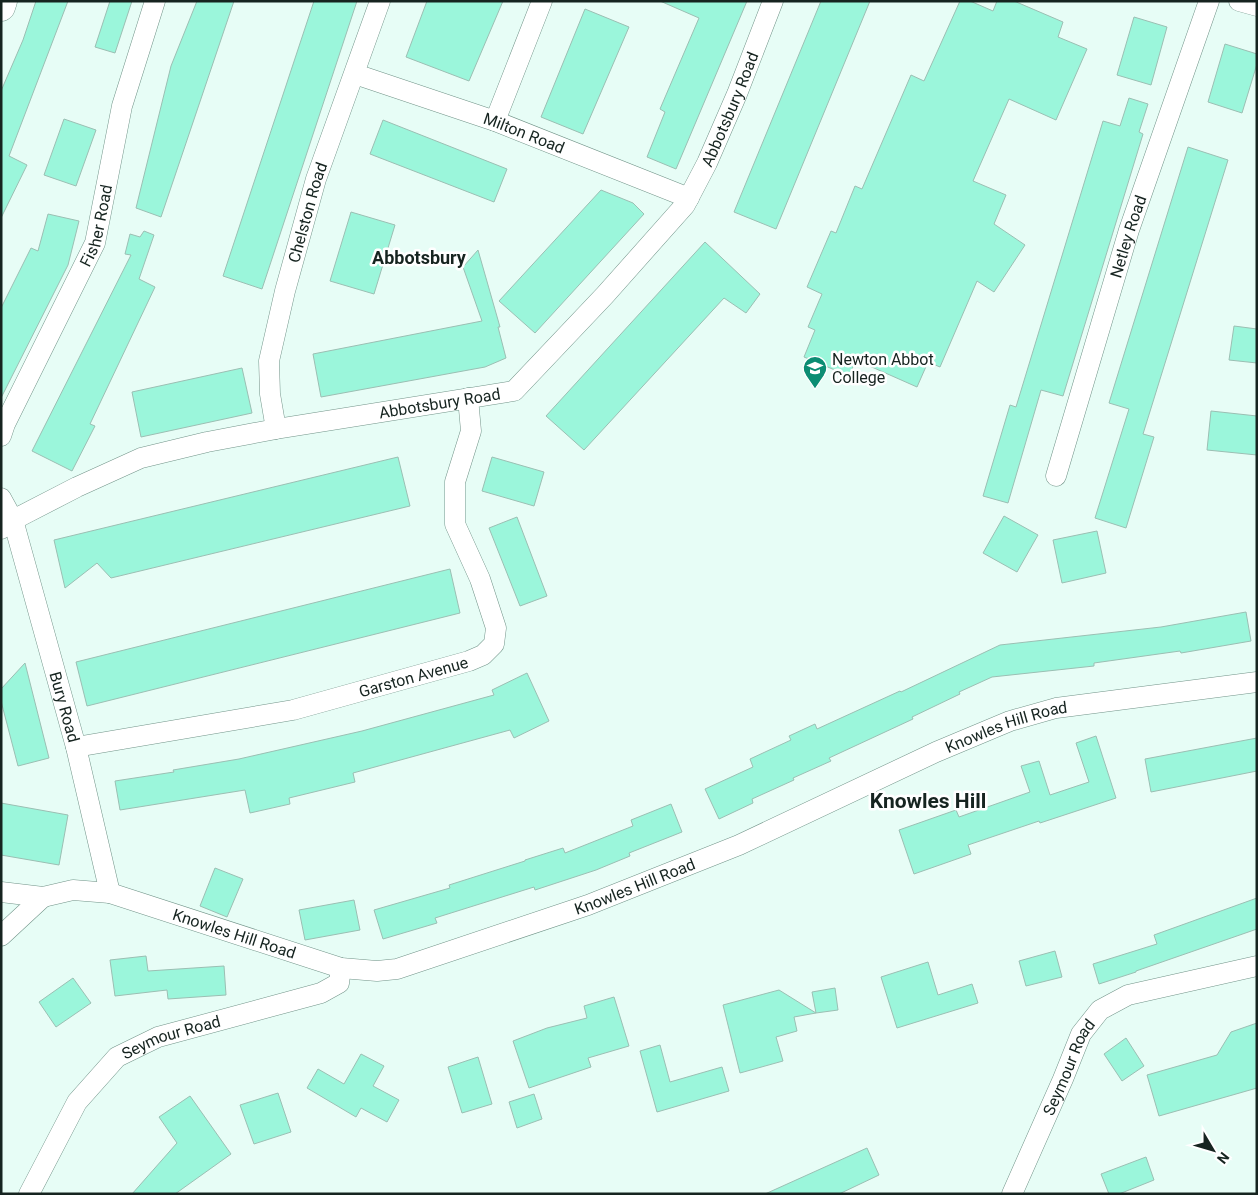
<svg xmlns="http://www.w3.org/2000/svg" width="1258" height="1195" font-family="Roboto,sans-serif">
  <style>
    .building { fill: #9bf6db; stroke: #9bbfb3 }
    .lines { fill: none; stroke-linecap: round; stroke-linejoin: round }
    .street-casing { stroke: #729489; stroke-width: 21 }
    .secondary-casing { stroke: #729489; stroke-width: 29 }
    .street { stroke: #fff; stroke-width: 20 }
    .secondary { stroke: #fff; stroke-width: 28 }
    .labels { text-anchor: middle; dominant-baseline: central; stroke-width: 5; stroke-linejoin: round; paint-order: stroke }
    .street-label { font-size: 16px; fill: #162420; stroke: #fff }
    .poi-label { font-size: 16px; fill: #162420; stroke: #fff; text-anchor: start }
    .neighbourhood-label { font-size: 18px; font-weight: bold; fill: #162420; stroke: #fff }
    .district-label { font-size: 21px; font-weight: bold; fill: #162420; stroke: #fff }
  </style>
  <rect width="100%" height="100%" fill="#e7fdf6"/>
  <g class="building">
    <polygon points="36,1 68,1 9,156 27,165 1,218 1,91 23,40"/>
    <polygon points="110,1 132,1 115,53 95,47"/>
    <polygon points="197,1 234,1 161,217 136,208 171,66"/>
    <polygon points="314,1 357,1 262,289 223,276"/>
    <polygon points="427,1 503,1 469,81 406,57"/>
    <polygon points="660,1 747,1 676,169 647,157 665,112 660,109 699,18"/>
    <polygon points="821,1 870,1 776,229 734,212"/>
    <polygon points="960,1 970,1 993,11 997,1 1014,1 1063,22 1058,37 1087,49 1056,120 1009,99 973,181 1006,195 994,224 1025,245 994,292 977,281 940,367 928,362 917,387 856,360 849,376 804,357 815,330 808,327 822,294 807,287 831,231 836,233 855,186 862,189 911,75 924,81"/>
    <polygon points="585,9 629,27 583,134 541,117"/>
    <polygon points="1134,17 1167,27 1151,85 1117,75"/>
    <polygon points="1225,44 1257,54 1257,64 1242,113 1208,102"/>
    <polygon points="1129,98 1148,104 1139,132 1143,134 1063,396 1041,390 1008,503 983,496 1010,405 1016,407 1103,121 1120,126"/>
    <polygon points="64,119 96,130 76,186 44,175"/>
    <polygon points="383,120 507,169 494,202 370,154"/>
    <polygon points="1188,147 1228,160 1143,434 1154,437 1126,528 1095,518 1129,409 1109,403"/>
    <polygon points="601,190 633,203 644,214 535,333 499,301"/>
    <polygon points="351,212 395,225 374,294 330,281"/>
    <polygon points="48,214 79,221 68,265 1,398 1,308 31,248 38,251"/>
    <polygon points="144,231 154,235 139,279 155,287 90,424 95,426 72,471 32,451 131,255 125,254 130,234 140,237"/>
    <polygon points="705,242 760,294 746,313 724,298 584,450 546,416"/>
    <polygon points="478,250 500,327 498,327 506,358 485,367 321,397 313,354 482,321 463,267"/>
    <polygon points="1234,326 1257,329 1257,363 1229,360"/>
    <polygon points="242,368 252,413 141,437 132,392"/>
    <polygon points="1211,411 1257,416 1257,455 1207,450"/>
    <polygon points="398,457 410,506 111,578 97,563 65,588 54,540"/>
    <polygon points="492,457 544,472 534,506 482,491"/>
    <polygon points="1004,516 1038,535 1017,572 983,553"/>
    <polygon points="517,517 547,596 520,606 489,528"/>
    <polygon points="1097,531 1106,573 1062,583 1053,540"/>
    <polygon points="450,569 460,613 87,706 76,662"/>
    <polygon points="1246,612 1251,641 1181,653 1180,651 1094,663 1094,666 992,677 959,692 960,694 912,717 913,719 829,758 831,761 793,778 794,780 752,799 753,803 719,819 705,789 753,767 750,759 791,740 789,736 815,724 817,729 900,691 901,692 1000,645 1161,627"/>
    <polygon points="25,663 49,758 18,766 1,701 1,689"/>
    <polygon points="527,673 549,721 514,738 510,730 353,773 355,782 289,798 290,804 250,813 245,790 120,810 115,781 174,772 173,770 239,759 362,731 494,695 492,690"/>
    <polygon points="1096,736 1116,798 1040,823 1039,821 968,845 971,854 914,874 899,830 956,810 959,817 1030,792 1021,766 1039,761 1050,795 1089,782 1076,743"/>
    <polygon points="1257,738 1257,771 1151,792 1145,759"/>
    <polygon points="1,803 68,815 59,865 1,855"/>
    <polygon points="671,804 682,832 629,853 630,856 596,870 535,890 534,887 435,918 437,923 383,939 374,910 450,888 449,885 525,861 525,860 563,848 565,853 633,826 631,820"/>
    <polygon points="215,868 243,879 227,917 200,906"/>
    <polygon points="1257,898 1257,929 1136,971 1136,972 1099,984 1093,964 1157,944 1154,935"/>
    <polygon points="354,900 360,930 305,940 299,910"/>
    <polygon points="1055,951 1062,977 1026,986 1019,961"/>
    <polygon points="146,956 148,971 224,966 226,995 168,999 167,990 115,996 110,960"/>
    <polygon points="928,962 938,995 972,984 978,1003 897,1028 881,977"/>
    <polygon points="73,978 91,1003 56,1027 39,1002"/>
    <polygon points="835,988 838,1010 816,1013 812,992"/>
    <polygon points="779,990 816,1013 794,1017 797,1031 776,1037 783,1061 740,1073 723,1005"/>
    <polygon points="614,997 629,1046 588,1058 591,1067 529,1088 513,1041 547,1028 587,1018 584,1006"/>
    <polygon points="1257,1023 1257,1088 1159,1116 1147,1075 1217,1055 1231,1032"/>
    <polygon points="1126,1038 1144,1066 1122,1081 1104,1054"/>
    <polygon points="660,1045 670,1082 722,1067 729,1091 657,1112 640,1051"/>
    <polygon points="361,1054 384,1066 373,1086 399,1100 387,1122 361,1108 356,1117 307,1088 318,1069 344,1084"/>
    <polygon points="478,1057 492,1104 462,1113 448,1067"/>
    <polygon points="278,1093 291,1132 254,1144 240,1105"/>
    <polygon points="534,1094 542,1119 517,1128 509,1102"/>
    <polygon points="190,1096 231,1154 175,1194 132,1194 177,1143 159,1117"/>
    <polygon points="867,1148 879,1175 839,1194 765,1194"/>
    <polygon points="1146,1157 1154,1180 1119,1194 1109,1194 1101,1174"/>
  </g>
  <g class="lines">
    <g class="street-casing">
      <g id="street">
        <polyline points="1239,1 1257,6"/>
        <path id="s1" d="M 355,74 L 495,121 L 689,198"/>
        <polyline points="495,121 542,1"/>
        <path id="s2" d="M 276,429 L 270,394 L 269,361 L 285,291 L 316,179 L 380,1"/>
        <path id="s3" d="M 1,436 L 5,424 L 95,243 L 122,106 L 155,1"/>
        <path id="s4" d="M 1056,476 L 1129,230 L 1209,1"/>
        <path id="s5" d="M 1,498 L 13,520 L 76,747 L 110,893"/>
        <path id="s6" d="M 1,529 L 13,520 L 77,487 L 141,458 L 207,442 L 276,429 L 514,391 L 605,295 L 685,205 L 707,163 L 737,94 L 773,1"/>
        <path id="s7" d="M 76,747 L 293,710 L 469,661 L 483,655 L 494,644 L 496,628 L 480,579 L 455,524 L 455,482 L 471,431 L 468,398"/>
        <path id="s8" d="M 1,892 L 43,897 L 73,890 L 110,893 L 341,968 L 377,971 L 397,969 L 588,905 L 739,845 L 936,752 L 1010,721 L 1056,708 L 1257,682"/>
        <polyline points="1,936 43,897"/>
        <path id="s9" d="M 29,1194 L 77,1102 L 117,1057 L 158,1037 L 321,993 L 339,983 L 341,968"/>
        <path id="s10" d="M 1012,1194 L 1063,1079 L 1081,1034 L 1100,1010 L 1128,995 L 1257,966"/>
      </g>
    </g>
    <g class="secondary-casing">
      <polyline id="secondary" points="1,7 3,1"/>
    </g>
    <use href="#street" class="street"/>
    <use href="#secondary" class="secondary"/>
  </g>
  <defs>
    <g id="school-pin" transform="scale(1.25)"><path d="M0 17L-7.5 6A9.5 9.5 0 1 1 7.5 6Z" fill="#0c8d73" stroke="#fff"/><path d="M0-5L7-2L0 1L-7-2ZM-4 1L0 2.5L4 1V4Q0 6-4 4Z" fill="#fff"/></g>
  </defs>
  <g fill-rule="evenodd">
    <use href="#school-pin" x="815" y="368"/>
  </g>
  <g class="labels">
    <g class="street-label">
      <text stroke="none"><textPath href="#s6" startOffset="895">Abbotsbury Road</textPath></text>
      <text stroke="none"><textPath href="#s1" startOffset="179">Milton Road</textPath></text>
      <text stroke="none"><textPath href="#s2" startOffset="222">Chelston Road</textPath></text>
      <text stroke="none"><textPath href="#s3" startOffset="232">Fisher Road</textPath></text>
      <text stroke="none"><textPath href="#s4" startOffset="250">Netley Road</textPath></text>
      <text stroke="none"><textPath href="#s6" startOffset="461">Abbotsbury Road</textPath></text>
      <text stroke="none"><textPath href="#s7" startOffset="345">Garston Avenue</textPath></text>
      <text stroke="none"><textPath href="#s5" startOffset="219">Bury Road</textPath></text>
      <text stroke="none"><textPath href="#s8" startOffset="1066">Knowles Hill Road</textPath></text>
      <text stroke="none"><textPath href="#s8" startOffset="661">Knowles Hill Road</textPath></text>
      <text stroke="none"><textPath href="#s8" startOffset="241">Knowles Hill Road</textPath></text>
      <text stroke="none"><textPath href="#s9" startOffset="222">Seymour Road</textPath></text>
      <text stroke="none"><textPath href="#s10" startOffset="139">Seymour Road</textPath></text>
    </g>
    <g class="poi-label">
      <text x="832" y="359">Newton Abbot<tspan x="832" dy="18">College</tspan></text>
    </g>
    <g class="neighbourhood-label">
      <text x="419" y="257">Abbotsbury</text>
    </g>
    <g class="district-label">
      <text x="928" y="801">Knowles Hill</text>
    </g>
  </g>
  <rect width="1258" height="1195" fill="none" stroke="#162420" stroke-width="5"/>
  <g transform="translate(1213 1150) rotate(128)" stroke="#ffffff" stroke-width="4" paint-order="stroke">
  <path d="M0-4L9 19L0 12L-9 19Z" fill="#162420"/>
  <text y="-8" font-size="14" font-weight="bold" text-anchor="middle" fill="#162420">N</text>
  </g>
</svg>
